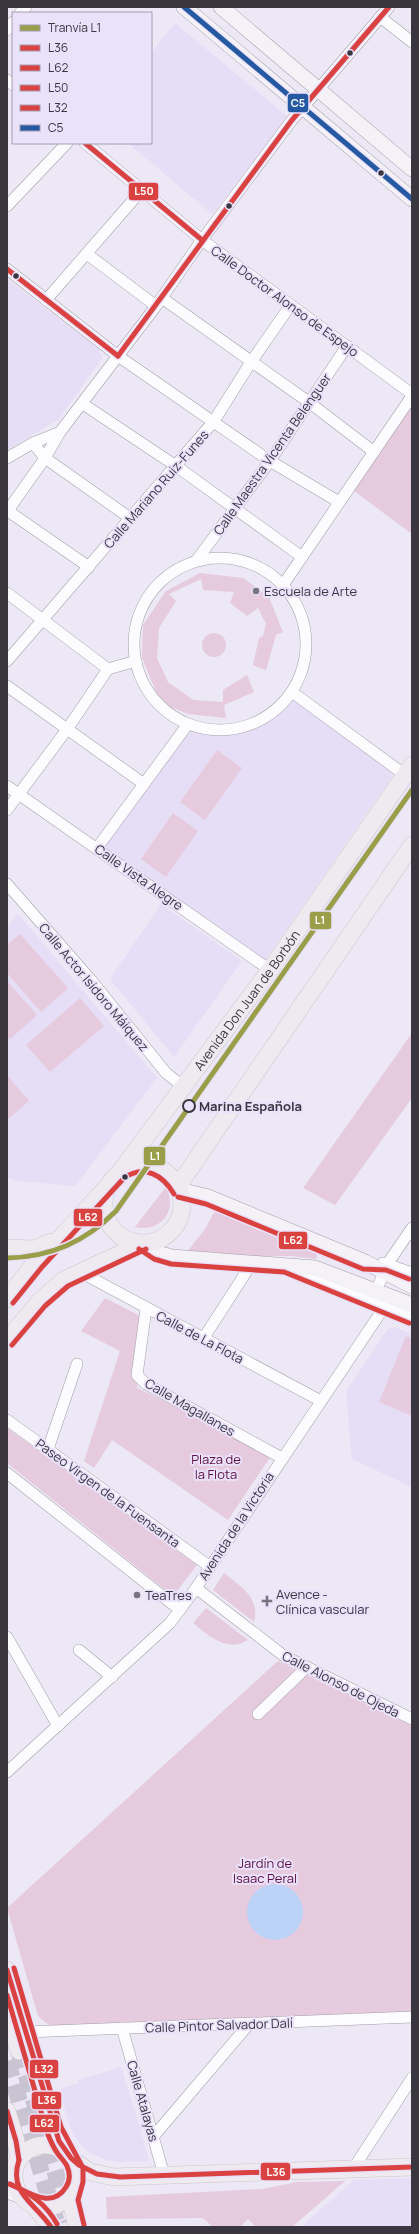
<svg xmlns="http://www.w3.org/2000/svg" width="419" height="2234" font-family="Manrope,sans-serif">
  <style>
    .built { fill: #e6def6 }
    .green { fill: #e6cade }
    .water { fill: #bcd2f7 }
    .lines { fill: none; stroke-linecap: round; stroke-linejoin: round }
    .primary-tunnel { stroke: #c8c4d1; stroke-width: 17; stroke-dasharray: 17 8; stroke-linecap: butt }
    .minor-casing { stroke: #a19ea8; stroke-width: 12 }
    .secondary-casing { stroke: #a19ea8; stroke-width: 16 }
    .primary-casing { stroke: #c9c7cd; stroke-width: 18 }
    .minor { stroke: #fcfcfe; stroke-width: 11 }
    .secondary { stroke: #f4f2f7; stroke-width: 15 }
    .primary { stroke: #eeeaef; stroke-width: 17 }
    .bus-1-casing { stroke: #eae2fb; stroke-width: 8 }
    .bus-2-casing { stroke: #eae2fb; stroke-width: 8 }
    .bus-3-casing { stroke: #eae2fb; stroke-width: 8 }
    .bus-4-casing { stroke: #eae2fb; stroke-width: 8 }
    .bus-5-casing { stroke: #eae2fb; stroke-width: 8 }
    .bus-1 { stroke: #da4241; stroke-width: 5 }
    .bus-2 { stroke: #da4240; stroke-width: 5 }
    .bus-3 { stroke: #da4241; stroke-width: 5 }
    .bus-4 { stroke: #da4241; stroke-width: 5 }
    .bus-5 { stroke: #2559a2; stroke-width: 5 }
    .tram-1-casing { stroke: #eae2fb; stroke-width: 8 }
    .tram-1 { stroke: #9a9e48; stroke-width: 5 }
    .bus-dot { fill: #393640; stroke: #eae2fb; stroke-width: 1.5 }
    .poi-dot { fill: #78747f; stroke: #eae2fb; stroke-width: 1.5 }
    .stop-dot { fill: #eae2fb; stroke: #393640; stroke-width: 2 }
    .labels { text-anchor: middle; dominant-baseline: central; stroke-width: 4; stroke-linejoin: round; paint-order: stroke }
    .street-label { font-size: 13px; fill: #393640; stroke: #eae2fb }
    .poi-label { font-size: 13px; fill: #393640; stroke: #eae2fb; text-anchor: start }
    .stop-label { font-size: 13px; font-weight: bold; fill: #393640; stroke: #eae2fb; text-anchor: start }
    .park-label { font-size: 13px; fill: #5e0f43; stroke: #eae2fb }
    .line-badge { stroke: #eae2fb; stroke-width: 1.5 }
    .badge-label { font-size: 11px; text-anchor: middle; font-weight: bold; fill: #fff }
  </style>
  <rect width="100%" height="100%" fill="#ece8f5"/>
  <g class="built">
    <polygon points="175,23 288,117 212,214 128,143 151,143 151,53"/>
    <polygon points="7,279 99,349 102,358 59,419 7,450"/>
    <polygon points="292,692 397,769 263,963 97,848 188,724 204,729 220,730 244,727 271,714"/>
    <polygon points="161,904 242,961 174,1057 110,979"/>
    <polygon points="18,914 157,1078 75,1186 18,1181 7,1178 7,927"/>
    <polygon points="394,1327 412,1334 412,1487 352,1459 346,1392 387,1330"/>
    <polygon points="121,2067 136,2114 149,2161 120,2162 106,2160 91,2153 81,2145 73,2134 66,2115 61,2089 79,2083 78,2080"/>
    <polygon points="412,2178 412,2227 301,2227 354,2180"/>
  </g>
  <g class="green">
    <polygon points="412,396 412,534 350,488"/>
    <polygon points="200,573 243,578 269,597 283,632 276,635 266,670 253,665 259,638 263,636 266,624 258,608 247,616 230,603 234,592 203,590 201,579 169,594 176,601 159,628 157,658 168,682 193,700 223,702 223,690 247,675 254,692 224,705 226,718 188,714 171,707 157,694 142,658 143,625 166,591"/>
    <circle cx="214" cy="645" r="12"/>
    <polygon points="217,750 242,768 205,820 180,802"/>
    <polygon points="173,813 198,831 166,877 141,859"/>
    <polygon points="20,934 68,988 41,1012 7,973 7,945"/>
    <polygon points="7,981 37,1015 10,1039 7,1036"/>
    <polygon points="80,998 104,1026 50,1072 26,1045"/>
    <polygon points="412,1033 412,1098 335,1205 303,1188"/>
    <polygon points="7,1075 29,1101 8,1119 7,1118"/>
    <path d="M 166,1187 C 178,1210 161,1233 135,1227 Z"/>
    <polygon points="215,1211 318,1253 316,1259 292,1256 255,1256 187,1252 205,1229"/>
    <polygon points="105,1298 140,1316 137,1388 273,1453 228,1520 112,1440 94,1468 84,1461 120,1351 81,1331"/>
    <polygon points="406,1336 412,1339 412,1416 379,1402"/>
    <polygon points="7,1428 197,1565 173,1596 7,1463"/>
    <path d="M 224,1573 C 240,1586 261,1598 254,1622 L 213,1590 Z"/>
    <path d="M 206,1608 L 248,1640 C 227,1653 209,1636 193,1623 Z"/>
    <polygon points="278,1661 412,1726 412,2012 50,2026 38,2016 7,1908"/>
    <polygon points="345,2181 292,2227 256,2227 248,2219 240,2227 213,2227 203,2218 107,2219 106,2197 262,2189 297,2182"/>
  </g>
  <circle class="water" cx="275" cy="1912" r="28"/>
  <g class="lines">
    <g class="primary-tunnel">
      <polyline points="19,2051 70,2221"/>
      <polyline points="7,2061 58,2227"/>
    </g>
    <g class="minor-casing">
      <g id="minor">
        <polyline points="20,13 26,7"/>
        <polyline points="380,17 412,42"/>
        <polyline points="7,30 13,22"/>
        <polyline points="7,80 13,85"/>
        <polyline points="85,143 202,240 412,394"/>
        <polyline points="7,206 67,143"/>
        <polyline points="87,254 156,306"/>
        <polyline points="7,269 118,356 270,461 339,502"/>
        <polyline points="162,298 310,403 374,452"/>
        <polyline points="46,300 141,191"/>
        <polyline points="83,404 176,466 302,557"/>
        <polyline points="33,443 45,458 130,518"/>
        <polyline points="7,458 33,443 60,432 156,306 202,240 292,120 389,7"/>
        <polyline points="8,511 89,567"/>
        <polyline points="7,512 45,458 60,432"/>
        <circle cx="220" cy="644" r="86"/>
        <polyline points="196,561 270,461 347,346"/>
        <polyline points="283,585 412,396"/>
        <polyline points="7,593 108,669"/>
        <polyline points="7,661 214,421 251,362 290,306"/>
        <polyline points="7,686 144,784"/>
        <polyline points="292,692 405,775"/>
        <polyline points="7,786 270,970"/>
        <polyline points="7,810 68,728 108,669 136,661"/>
        <polyline points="97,848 188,724"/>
        <polyline points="7,884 91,980 166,1073 184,1087"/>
        <polyline points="383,1263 412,1273"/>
        <polyline points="297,1270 412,1317"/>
        <polyline points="80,1272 321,1401"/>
        <polyline points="376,1291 388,1263 412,1228"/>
        <polyline points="146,1309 137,1375 146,1384 282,1458"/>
        <polyline points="203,1339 252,1263"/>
        <polyline points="7,1420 209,1566"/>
        <polyline points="48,1449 77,1364"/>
        <polyline points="7,1473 180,1610"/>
        <polyline points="196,1588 284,1656 412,1719"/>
        <polyline points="7,1637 58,1726"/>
        <polyline points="79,1650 112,1677"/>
        <polyline points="258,1714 307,1667"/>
        <polyline points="7,1772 170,1623 196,1588 385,1306"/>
        <polyline points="122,2028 164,2175"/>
        <polyline points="26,2032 412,2017"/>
        <polyline points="153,2137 249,2024"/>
        <polyline points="353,2169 412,2078"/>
        <polyline points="7,2170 17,2164"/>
      </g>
    </g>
    <g class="secondary-casing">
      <g id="secondary">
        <polyline points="184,7 412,199"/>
        <polyline points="221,7 412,169"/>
        <polyline points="180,1190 208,1197 365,1262 412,1286"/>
        <polyline points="143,1243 157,1253 172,1257 315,1268 412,1305"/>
        <polyline points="7,2191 24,2197"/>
      </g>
    </g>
    <g class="primary-casing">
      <g id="primary">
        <circle cx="143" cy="1204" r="39"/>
        <path id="s1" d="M 119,1173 L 270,970 L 412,765"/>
        <polyline points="178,1186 412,845"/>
        <polyline points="7,1248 34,1249 51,1242"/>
        <polyline points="7,1299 37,1260 64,1234 107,1187"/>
        <polyline points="7,1340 40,1301 64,1280 143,1243"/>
        <polyline points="7,1970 51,2122 64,2152"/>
        <polyline points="7,2012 19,2051"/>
        <polyline points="7,2111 16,2141 19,2160"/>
        <circle cx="45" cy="2176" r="31"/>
        <polyline points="72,2160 90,2172 114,2177 412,2167"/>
        <polyline points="72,2191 72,2205 77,2227"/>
        <polyline points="33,2204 51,2227"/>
      </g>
    </g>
    <use href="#minor" class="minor"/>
    <use href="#secondary" class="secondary"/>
    <use href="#primary" class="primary"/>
    <g class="bus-1-casing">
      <g id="bus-1">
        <polyline points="7,1970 59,2141 71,2158 79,2165 97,2174 120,2177 412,2167"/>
        <polyline points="7,2111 16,2141 19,2160"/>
        <path d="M 19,2160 C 8,2193 35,2203 51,2227"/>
      </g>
    </g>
    <g class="bus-2-casing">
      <g id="bus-2">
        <polyline points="178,1197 206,1204 363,1269 386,1270 409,1279"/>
        <polyline points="139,1249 154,1259 171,1264 284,1272 409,1323"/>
        <path d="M 13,1303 L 42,1267 L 125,1177 C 145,1165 163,1175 174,1194"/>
        <polyline points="12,1345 45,1306 68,1286 146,1249"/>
        <path d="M 7,1995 L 47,2132 C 50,2140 53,2147 58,2154 C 61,2158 65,2162 67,2166 C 70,2173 70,2181 66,2187 C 52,2210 28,2192 10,2184"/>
      </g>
    </g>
    <g class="bus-3-casing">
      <g id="bus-3">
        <polyline points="85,143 202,240"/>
        <polyline points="7,269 118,356"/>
        <polyline points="118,356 292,120 389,7"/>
      </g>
    </g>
    <g class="bus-4-casing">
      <g id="bus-4">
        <polyline points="14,1968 61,2127 83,2168 83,2182 78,2200 84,2225"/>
        <path d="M 9,2184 C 30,2192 46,2204 57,2224"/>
      </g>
    </g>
    <g class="bus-5-casing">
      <polyline id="bus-5" points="184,7 412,199"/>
    </g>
    <use href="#bus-1" class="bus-1"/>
    <use href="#bus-2" class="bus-2"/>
    <use href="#bus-3" class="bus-3"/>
    <use href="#bus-4" class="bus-4"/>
    <use href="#bus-5" class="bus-5"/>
    <g class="tram-1-casing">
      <path id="tram-1" d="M 7,1258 C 51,1257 85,1242 116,1211 L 412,790"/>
    </g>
    <use href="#tram-1" class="tram-1"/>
  </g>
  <g class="bus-dot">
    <circle cx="350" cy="53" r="3.5"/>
    <circle cx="381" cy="173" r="3.5"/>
    <circle cx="229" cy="206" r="3.5"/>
    <circle cx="16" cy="276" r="3.5"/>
    <circle cx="125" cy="1177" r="3.5"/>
  </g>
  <g class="poi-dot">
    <circle cx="256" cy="591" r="4"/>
    <circle cx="137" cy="1595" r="4"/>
    <path d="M265 1595h4v4h4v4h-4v4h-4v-4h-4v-4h4z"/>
  </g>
  <circle class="stop-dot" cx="189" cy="1106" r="6"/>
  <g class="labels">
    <g class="street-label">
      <text transform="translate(285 301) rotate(36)">Calle Doctor Alonso de Espejo</text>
      <text transform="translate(272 454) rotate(-55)">Calle Maestra Vicenta Belenguer</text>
      <text transform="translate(156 489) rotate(-49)">Calle Mariano Ruiz-Funes</text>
      <text transform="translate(139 877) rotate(35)">Calle Vista Alegre</text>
      <text transform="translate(94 987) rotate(50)">Calle Actor Isidoro Máiquez</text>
      <text stroke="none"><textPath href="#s1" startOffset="215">Avenida Don Juan de Borbón</textPath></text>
      <text transform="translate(200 1337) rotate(28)">Calle de La Flota</text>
      <text transform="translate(190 1407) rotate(30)">Calle Magallanes</text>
      <text transform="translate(108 1493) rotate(36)">Paseo Virgen de la Fuensanta</text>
      <text transform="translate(236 1526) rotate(-57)">Avenida de la Victoria</text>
      <text transform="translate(341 1684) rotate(27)">Calle Alonso de Ojeda</text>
      <text transform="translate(219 2025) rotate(-2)">Calle Pintor Salvador Dalí</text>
      <text transform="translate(143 2101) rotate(74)">Calle Atalayas</text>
    </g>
    <g class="poi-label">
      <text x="264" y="591">Escuela de Arte</text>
      <text x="276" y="1594">Avence -<tspan x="276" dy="15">Clínica vascular</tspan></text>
      <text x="145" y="1595">TeaTres</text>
    </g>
    <g class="stop-label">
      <text x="199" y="1106">Marina Española</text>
    </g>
    <g class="park-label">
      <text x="216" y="1459">Plaza de<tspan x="216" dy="15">la Flota</tspan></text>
      <text x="265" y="1863">Jardín de<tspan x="265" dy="15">Isaac Peral</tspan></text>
    </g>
  </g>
  <g class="line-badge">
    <rect x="287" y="93" width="22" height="20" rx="4" fill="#2559a2"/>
    <rect x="128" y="182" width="31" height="19" rx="4" fill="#da4241"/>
    <rect x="309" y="911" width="23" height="19" rx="4" fill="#9a9e48"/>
    <rect x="143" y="1146" width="23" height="20" rx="4" fill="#9a9e48"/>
    <rect x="73" y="1208" width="30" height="19" rx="4" fill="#da4240"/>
    <rect x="278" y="1231" width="30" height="19" rx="4" fill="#da4240"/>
    <rect x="29" y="2059" width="30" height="20" rx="4" fill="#da4241"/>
    <rect x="31" y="2091" width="31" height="19" rx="4" fill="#da4241"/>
    <rect x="29" y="2114" width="31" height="19" rx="4" fill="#da4240"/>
    <rect x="260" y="2162" width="31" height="19" rx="4" fill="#da4241"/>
  </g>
  <g class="badge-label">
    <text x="298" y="107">C5</text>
    <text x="144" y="195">L50</text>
    <text x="320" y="924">L1</text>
    <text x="155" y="1160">L1</text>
    <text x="88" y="1221">L62</text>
    <text x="293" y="1244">L62</text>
    <text x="44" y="2073">L32</text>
    <text x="47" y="2104">L36</text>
    <text x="44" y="2127">L62</text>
    <text x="276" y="2176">L36</text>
  </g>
  <rect width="419" height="2234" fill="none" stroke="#393640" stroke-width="16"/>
  <rect x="12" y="12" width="140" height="132" fill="#eae2fb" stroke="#a39db0"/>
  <rect x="20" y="25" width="20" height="6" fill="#9a9e48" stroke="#a39db0"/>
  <text x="48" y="32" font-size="12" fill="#393640">Tranvía L1</text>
  <rect x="20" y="45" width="20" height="6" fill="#da4241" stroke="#a39db0"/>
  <text x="48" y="52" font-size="12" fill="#393640">L36</text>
  <rect x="20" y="65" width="20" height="6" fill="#da4240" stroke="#a39db0"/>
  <text x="48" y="72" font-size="12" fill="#393640">L62</text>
  <rect x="20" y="85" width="20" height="6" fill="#da4241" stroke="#a39db0"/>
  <text x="48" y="92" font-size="12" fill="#393640">L50</text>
  <rect x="20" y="105" width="20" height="6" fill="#da4241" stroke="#a39db0"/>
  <text x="48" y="112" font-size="12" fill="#393640">L32</text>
  <rect x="20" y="125" width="20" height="6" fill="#2559a2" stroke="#a39db0"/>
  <text x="48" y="132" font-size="12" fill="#393640">C5</text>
</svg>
